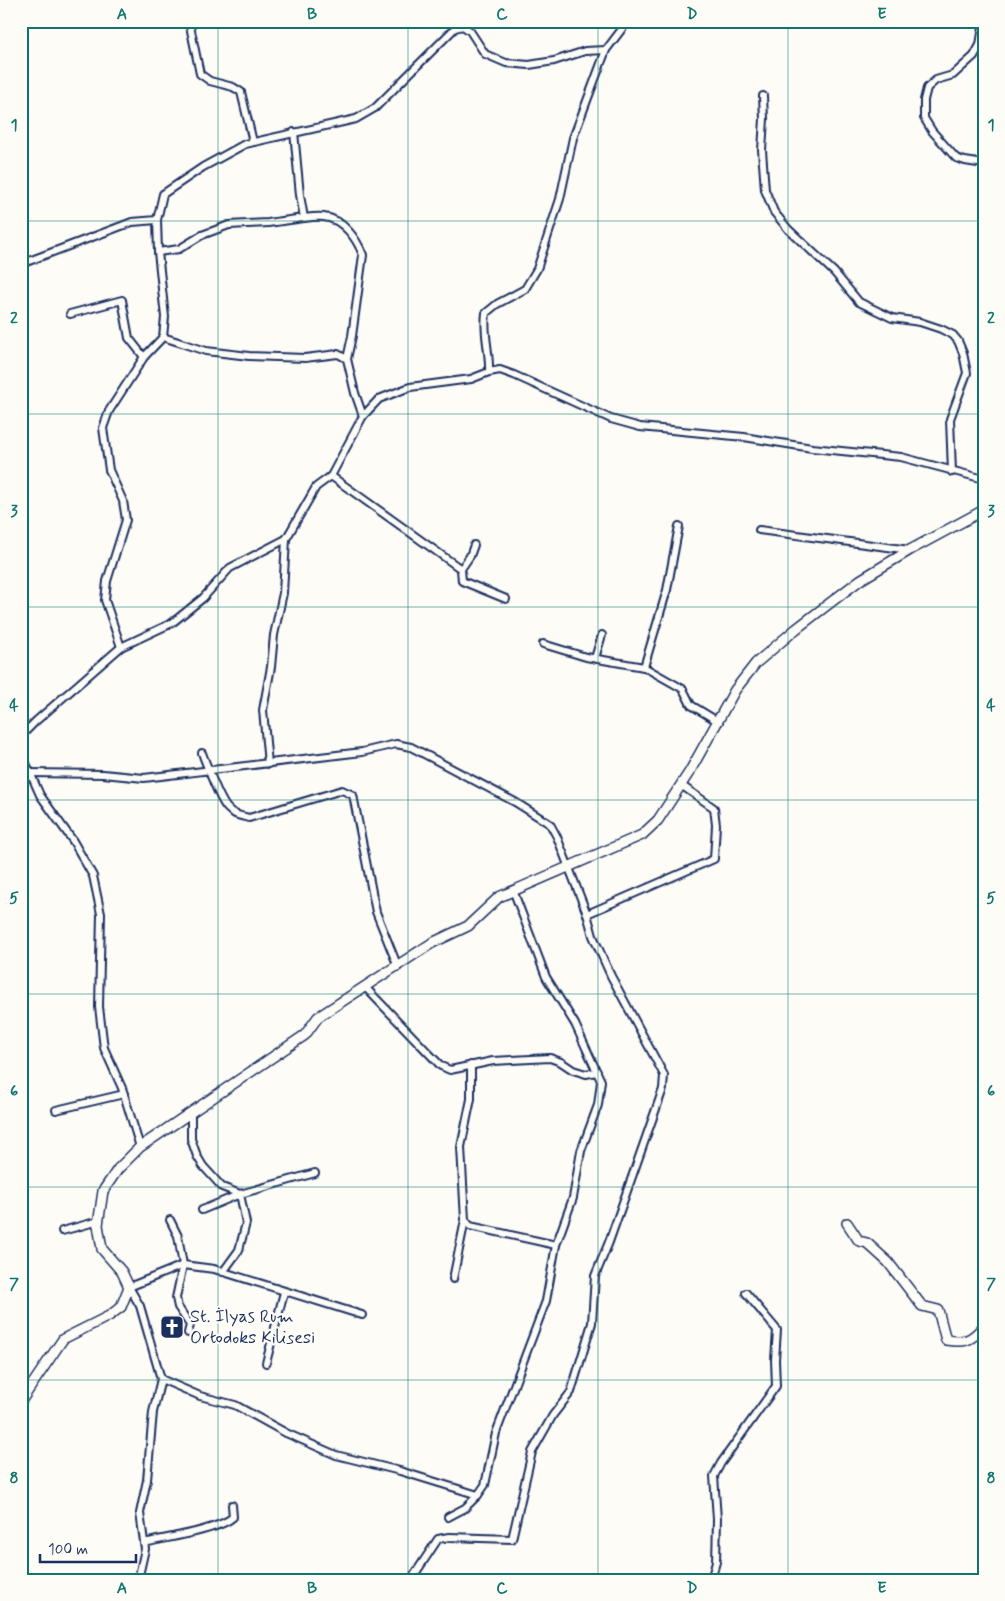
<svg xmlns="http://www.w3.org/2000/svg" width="1005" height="1601" font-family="Mynerve,sans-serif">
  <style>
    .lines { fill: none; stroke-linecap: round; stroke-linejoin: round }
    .street-casing { stroke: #1b2f5e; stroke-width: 10 }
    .secondary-casing { stroke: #1b2f5e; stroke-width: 12 }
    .street { stroke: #fdfcf7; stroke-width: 6 }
    .secondary { stroke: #fdfcf7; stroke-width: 9 }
    .grid { fill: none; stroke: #0f766e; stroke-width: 1; stroke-opacity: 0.55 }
    .labels { text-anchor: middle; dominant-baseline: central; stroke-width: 4.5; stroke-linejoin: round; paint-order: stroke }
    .poi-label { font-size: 18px; fill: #1b2f5e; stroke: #fdfcf7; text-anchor: start }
    .neatline { fill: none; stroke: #0f766e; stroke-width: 2 }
    .grid-label { font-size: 16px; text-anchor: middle; font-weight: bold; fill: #0f766e }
  </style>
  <rect width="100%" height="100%" fill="#fdfcf7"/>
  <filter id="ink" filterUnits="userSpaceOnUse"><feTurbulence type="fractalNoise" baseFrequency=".02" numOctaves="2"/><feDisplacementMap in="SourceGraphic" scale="10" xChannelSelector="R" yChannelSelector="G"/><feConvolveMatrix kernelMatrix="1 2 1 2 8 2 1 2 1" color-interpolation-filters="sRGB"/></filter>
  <g filter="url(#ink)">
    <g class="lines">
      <g class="street-casing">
        <g id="street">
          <polyline points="189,21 200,74 210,81 233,87 241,92 253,142"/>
          <polyline points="984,21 980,45 974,56 953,75 936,80 927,88 924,100 924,118 932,131 956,158 965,161 984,164"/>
          <polyline points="763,96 764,119 762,150 765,190 774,212 788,229 834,272 859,302 892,318 920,322 941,329 953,335 958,341 963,353 967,373 950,419 952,472"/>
          <path d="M 304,218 C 311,217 318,216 324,217 C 343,219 357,239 363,255 L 352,336 L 347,359"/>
          <polyline points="158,252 179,249 202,235 229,225 268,223 304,218 300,195 294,132"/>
          <polyline points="21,264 132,222 157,220"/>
          <polyline points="70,314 122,300 129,338 144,357"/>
          <polyline points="163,337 206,351 249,356 305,358 338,354 347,359 355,393 363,416"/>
          <path d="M 489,372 C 490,352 483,333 486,313 L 497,304 L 525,289 L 537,269 L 560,199 L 573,138 L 606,50 L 628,21"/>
          <polyline points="331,476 461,569 462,581 506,599"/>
          <polyline points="759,530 910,550"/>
          <polyline points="461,569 470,556 474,545"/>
          <polyline points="543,644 586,657 644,667 683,689 691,705 719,722"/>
          <polyline points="121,647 105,600 107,581 126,520 123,501 109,470 103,428 109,411 144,357 163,337 165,317 158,252 157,220 163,194 203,167 245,144 356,119 375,108 455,28 463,26 470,31 485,54 506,63 529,65 554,61 585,51 606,50"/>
          <polyline points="595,658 602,635"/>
          <polyline points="644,667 667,590 679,526"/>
          <polyline points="21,736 36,721 121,647 172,623 203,598 230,568 286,539 316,487 331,476 363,416 379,399 410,387 471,379 489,372 500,370 514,375 611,419 640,427 744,437 812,448 901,457 984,479"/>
          <polyline points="21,752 40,795 73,841 93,876 101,914 99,1007 104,1048 122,1088 140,1147"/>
          <path d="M 202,753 C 207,766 219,799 227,808 C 233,815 241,816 249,818 L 342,790 L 353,795 L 376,912 L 398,967"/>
          <polyline points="268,764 263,710 271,667 274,635 283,593 286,539"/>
          <polyline points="30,773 103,774 144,778 362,752 396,744 411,747 515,802 550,824 557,837 587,914 593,936 611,976 664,1075 663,1089 609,1242 595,1276 592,1323 571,1392 553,1415 532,1452 512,1539 449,1537 438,1539 411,1580"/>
          <polyline points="587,914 714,859 716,825 714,808 681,785"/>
          <polyline points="365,987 441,1066 450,1070 493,1061 550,1058 561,1062 573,1070 586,1074 597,1072"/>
          <polyline points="471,1065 471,1099 461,1147 465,1220 470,1226 556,1245"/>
          <polyline points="56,1110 124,1094"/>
          <polyline points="191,1112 191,1139 197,1156 203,1166 222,1187 240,1194 246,1223 239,1250 223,1272"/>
          <polyline points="202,1210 240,1194 315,1173"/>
          <polyline points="170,1220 178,1236 183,1265 176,1298 178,1307 190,1325 188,1333"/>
          <polyline points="62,1231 99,1221"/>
          <polyline points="453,1279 465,1220"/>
          <polyline points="266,1363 284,1292"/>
          <polyline points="161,1379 200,1396 235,1405 286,1433 336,1455 400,1471 478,1495"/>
          <polyline points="448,1517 465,1508 478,1495 485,1485 496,1433 546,1301 556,1245 573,1198 581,1151 598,1105 601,1081 575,1024 546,977 513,890"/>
          <path d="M 144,1543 C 164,1538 219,1530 233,1517 L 232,1505"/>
          <polyline points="138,1580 145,1549 140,1513 147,1480 153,1412 161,1379 140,1306 129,1287 183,1265 214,1269 362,1315"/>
          <polyline points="711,1580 716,1562 717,1519 714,1476 721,1463 776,1386 775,1360 777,1330 746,1293"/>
        </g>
      </g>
      <g class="secondary-casing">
        <g id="secondary">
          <path d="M 847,1223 L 859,1241 L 867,1243 L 888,1262 L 922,1306 L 938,1310 L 946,1340 C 965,1343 971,1341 984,1326"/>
          <polyline points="21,1401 63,1339 109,1316 121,1307 129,1287 122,1272 102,1249 98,1225 103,1191 118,1169 140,1147 305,1035 318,1017 432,943 468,926 499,897 642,835 658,820 690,771 735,690 756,663 796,629 860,580 910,550 984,510"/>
        </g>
      </g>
      <use href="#street" class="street"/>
      <use href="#secondary" class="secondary"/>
    </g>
  </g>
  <path class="grid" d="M 218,21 L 218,1580M 408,21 L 408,1580M 598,21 L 598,1580M 788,21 L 788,1580M 21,221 L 984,221M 21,414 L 984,414M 21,607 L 984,607M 21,800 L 984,800M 21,994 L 984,994M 21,1187 L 984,1187M 21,1380 L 984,1380"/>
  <defs>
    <g id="church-square" transform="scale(1.25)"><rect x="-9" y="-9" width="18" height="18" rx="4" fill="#1b2f5e" stroke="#fdfcf7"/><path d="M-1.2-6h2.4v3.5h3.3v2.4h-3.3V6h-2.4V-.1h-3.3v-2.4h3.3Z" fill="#fff"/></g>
  </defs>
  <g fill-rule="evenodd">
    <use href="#church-square" x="172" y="1327"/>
  </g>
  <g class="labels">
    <g class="poi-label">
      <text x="190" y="1317">St. İlyas Rum<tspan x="190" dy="21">Ortodoks Kilisesi</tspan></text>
    </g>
  </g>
  <rect width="1005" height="1601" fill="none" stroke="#fdfcf7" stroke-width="55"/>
  <path d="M40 1554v8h96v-8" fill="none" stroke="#1b2f5e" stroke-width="2.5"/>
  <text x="48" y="1554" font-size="15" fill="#1b2f5e" stroke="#fdfcf7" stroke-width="4" paint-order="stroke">100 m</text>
  <rect x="28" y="28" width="950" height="1546" class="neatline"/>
  <g class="grid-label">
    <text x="122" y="19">A</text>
    <text x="312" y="19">B</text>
    <text x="502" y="19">C</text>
    <text x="692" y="19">D</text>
    <text x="882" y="19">E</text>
    <text x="14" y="130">1</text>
    <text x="991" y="130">1</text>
    <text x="14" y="323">2</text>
    <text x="991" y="323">2</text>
    <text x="14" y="516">3</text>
    <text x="991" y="516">3</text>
    <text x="14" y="710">4</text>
    <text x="991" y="710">4</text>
    <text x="14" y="903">5</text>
    <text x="991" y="903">5</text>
    <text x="14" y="1096">6</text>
    <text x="991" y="1096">6</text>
    <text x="14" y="1289">7</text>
    <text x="991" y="1289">7</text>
    <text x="14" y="1483">8</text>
    <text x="991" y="1483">8</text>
    <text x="122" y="1593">A</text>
    <text x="312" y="1593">B</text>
    <text x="502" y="1593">C</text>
    <text x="692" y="1593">D</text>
    <text x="882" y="1593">E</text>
  </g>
</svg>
